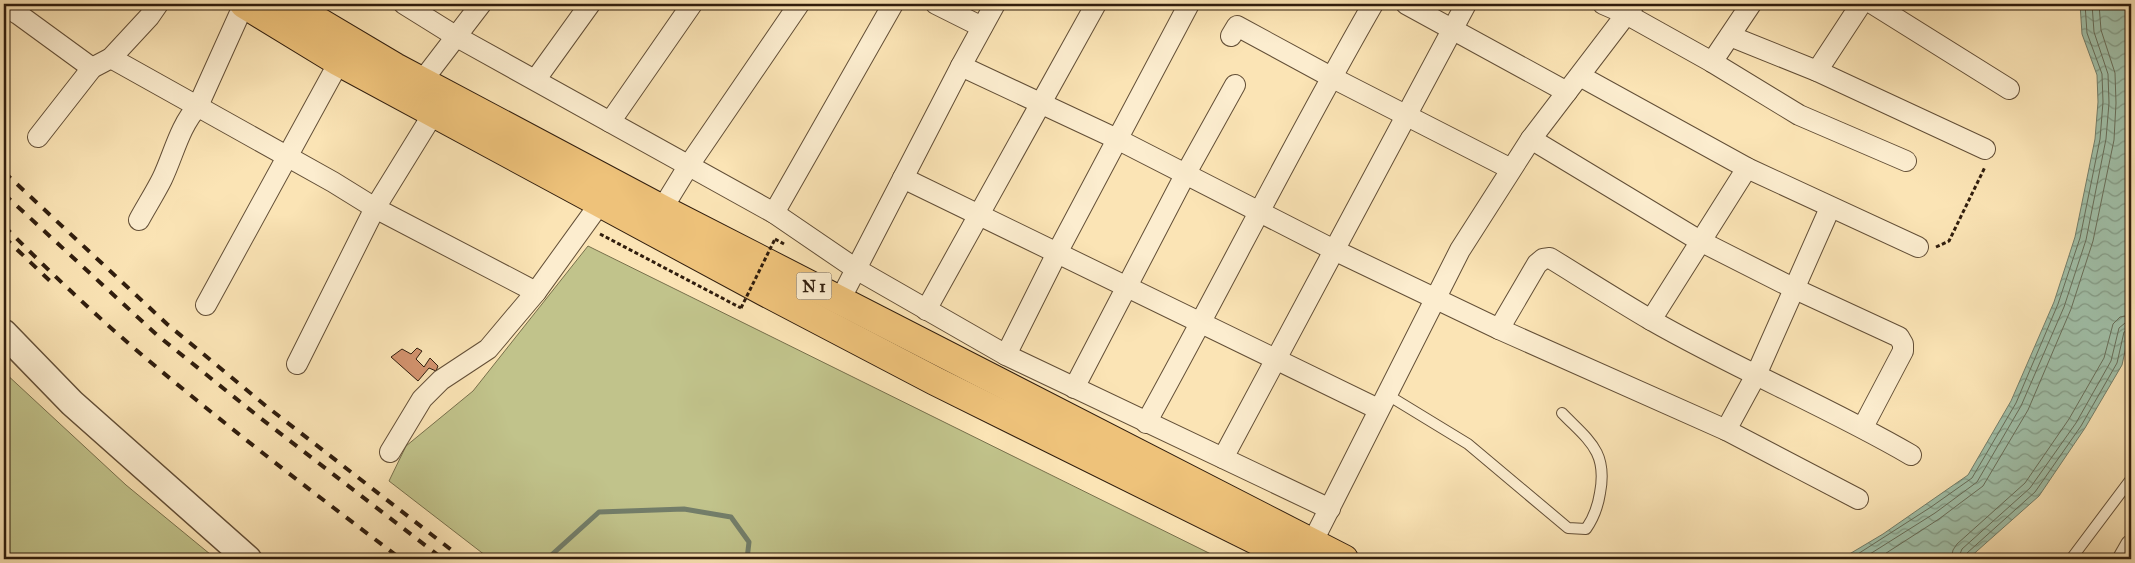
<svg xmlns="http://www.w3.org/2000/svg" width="2135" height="563" font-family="'IM FELL Great Primer',serif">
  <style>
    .grass { fill: #c1c38b; stroke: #78704c }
    .water { fill: url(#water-waves); stroke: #737e6a }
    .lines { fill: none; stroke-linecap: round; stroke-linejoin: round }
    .shore { stroke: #686e5a; stroke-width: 1 }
    .stream { stroke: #737e6a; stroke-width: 5 }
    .building { fill: #d3936e; stroke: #301d0d }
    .service-casing { stroke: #634f37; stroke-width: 12 }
    .minor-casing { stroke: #634f37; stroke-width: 22 }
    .tertiary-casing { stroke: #634f37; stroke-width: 29 }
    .trunk-casing { stroke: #301d0d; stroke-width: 30 }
    .path { stroke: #301d0d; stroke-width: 3; stroke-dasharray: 4 2.5; stroke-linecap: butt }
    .service { stroke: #fcedcf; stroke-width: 10 }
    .minor { stroke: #fcedcf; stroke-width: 20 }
    .tertiary { stroke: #fcedcf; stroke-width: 26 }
    .trunk { stroke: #eec27a; stroke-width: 28 }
    .rail { stroke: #301d0d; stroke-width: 4; stroke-dasharray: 9 9; stroke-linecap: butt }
    .path-bridge { stroke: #301d0d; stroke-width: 3; stroke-dasharray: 4 2.5; stroke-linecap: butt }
    .labels { text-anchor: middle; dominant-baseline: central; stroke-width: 4; stroke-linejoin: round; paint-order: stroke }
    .shield { fill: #fcedcf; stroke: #6d5b47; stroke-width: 1 }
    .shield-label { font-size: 16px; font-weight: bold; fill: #301d0d }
  </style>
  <defs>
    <pattern id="water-waves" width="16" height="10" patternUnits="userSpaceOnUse" patternTransform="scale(1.25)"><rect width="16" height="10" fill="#a0bfa8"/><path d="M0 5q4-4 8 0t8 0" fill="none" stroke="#839b87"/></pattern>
  </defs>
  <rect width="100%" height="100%" fill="#fbe4b5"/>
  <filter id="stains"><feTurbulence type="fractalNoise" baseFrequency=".004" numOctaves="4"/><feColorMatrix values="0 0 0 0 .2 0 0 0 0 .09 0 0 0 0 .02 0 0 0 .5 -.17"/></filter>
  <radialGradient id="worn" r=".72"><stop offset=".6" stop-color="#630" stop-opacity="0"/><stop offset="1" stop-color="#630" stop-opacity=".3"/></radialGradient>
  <g class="grass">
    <polygon points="588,246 1221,559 490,559 389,481 406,446 473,391"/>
    <polygon points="4,372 126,485 216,559 4,559"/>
  </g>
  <polygon class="water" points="2080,4 2131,4 2131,324 2122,365 2085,428 2039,496 1968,559 1841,559 1883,534 1968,475 2011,401 2054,302 2075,237 2095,139 2098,102 2097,75 2082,34"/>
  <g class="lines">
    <g class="shore">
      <polyline points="1850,559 1931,507 1972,478 2016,403 2058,304 2080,238 2100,139 2103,102 2102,74 2087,33 2085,4"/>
      <polyline points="1862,559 1935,513 1977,482 2021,406 2064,307 2086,240 2106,139 2109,103 2108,74 2094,32 2092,4"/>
      <polyline points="1877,559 1939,519 1983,486 2028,410 2071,309 2093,241 2114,140 2116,103 2115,73 2101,30 2099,4"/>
      <polyline points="1951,559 1953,550 1957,544 2025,483 2069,419 2104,358 2113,324 2120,317 2131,315"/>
      <polyline points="1958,559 1962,549 2030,488 2076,423 2111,361 2119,328 2125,323 2131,322"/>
      <polyline points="1965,559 1967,553 2035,492 2081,426 2117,363 2124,332 2131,329"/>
    </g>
    <polyline class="stream" points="547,559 599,512 684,509 731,517 749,542 747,559"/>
  </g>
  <polygon class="building" points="417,348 422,351 416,359 424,367 430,358 438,366 436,371 429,368 418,381 391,357 402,349 411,354"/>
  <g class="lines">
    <g class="service-casing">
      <g id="service">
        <path d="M 1386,394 L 1468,444 L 1568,528 L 1586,529 C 1593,519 1598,506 1600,493 C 1608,451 1588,440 1562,413"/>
        <polyline points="2071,559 2131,479"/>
      </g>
    </g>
    <g class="minor-casing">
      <g id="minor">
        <polyline points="404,4 457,37 774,213 856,269 1006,355 1330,509"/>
        <polyline points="936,4 982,27"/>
        <polyline points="1406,4 1567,92"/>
        <polyline points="1603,4 1626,14 1712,62 1799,115 1906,161"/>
        <polyline points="1873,4 2009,89"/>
        <polyline points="4,6 18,14 92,68"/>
        <polyline points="1231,36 1237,26 1331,77 1511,169"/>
        <polyline points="1730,36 1817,71 1985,149"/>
        <polyline points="111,58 333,182 375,208 536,292"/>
        <polyline points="1712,62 1751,4"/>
        <polyline points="961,66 1117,139 1334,250 1499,329 1726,430 1858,499"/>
        <polyline points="1817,71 1861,4"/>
        <polyline points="1580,76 1747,168 1918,247"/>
        <polyline points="536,79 590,4"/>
        <polyline points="422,81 481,4"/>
        <polyline points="610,122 692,4"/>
        <polyline points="38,137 92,68 111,58 149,17 158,4"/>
        <polyline points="1531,139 1700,241 1793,288 1899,337 1903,344 1903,351 1863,427"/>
        <polyline points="903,178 1378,409"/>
        <polyline points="662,209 689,165 799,4"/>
        <polyline points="774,213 893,4"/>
        <path d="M 139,220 C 146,207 155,193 162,179 C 174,154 179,127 198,106 L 244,4"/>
        <polyline points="840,300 961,66 995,4"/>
        <polyline points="206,305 339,62"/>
        <polyline points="926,310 1096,4"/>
        <polyline points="1651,320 1747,168"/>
        <path d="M 1499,329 L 1537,264 L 1543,259 L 1550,258 C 1584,279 1617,300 1651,320 C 1736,369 1827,406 1911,455"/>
        <polyline points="1006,355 1057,253 1189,4"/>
        <polyline points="297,364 375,208 433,114"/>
        <polyline points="1074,388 1185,175 1235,85"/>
        <path d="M 1146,423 C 1223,284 1294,141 1373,4"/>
        <polyline points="1726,430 1756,375 1830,208"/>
        <polyline points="390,452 422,399 441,380 488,349 536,292 601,202"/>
        <polyline points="1223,458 1466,4"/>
        <polyline points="1312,543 1460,250 1531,139 1634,4"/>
        <polyline points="2123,559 2131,545"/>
      </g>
    </g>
    <g class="tertiary-casing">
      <polyline id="tertiary" points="4,333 72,403 248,559"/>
    </g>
    <g class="trunk-casing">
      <g id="trunk">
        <polyline points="244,4 339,62 765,292 935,381 1294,559"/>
        <polyline points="289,4 395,67 662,209 1344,559"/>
      </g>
    </g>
    <g class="path">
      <polyline points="600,234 741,308"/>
      <polyline points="775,239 784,244"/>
      <polyline points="1936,247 1949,241 1985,167"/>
    </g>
    <use href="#service" class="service"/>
    <use href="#minor" class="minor"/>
    <use href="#tertiary" class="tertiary"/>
    <use href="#trunk" class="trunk"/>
    <g class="rail">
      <polyline points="4,172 167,324 266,406 463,559"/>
      <polyline points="4,194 157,335 259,417 443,559"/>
      <path d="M 4,226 C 50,272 98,318 148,360 C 230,429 315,494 401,559"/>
      <polyline points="4,237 51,282"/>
    </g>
    <polyline class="path-bridge" points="741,308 775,239"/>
  </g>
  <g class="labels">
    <rect class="shield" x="796.5" y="272.5" width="35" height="27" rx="4"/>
    <g class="shield-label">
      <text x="814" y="286">N 1</text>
    </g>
  </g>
  <rect width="2135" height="563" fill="none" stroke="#fbe4b5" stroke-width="20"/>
  <rect x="5" y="5" width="2125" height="553" fill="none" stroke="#301d0d" stroke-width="2.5"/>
  <rect x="10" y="10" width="2115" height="543" fill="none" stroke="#301d0d"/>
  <rect width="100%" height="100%" filter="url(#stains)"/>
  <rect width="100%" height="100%" fill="url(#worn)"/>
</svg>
